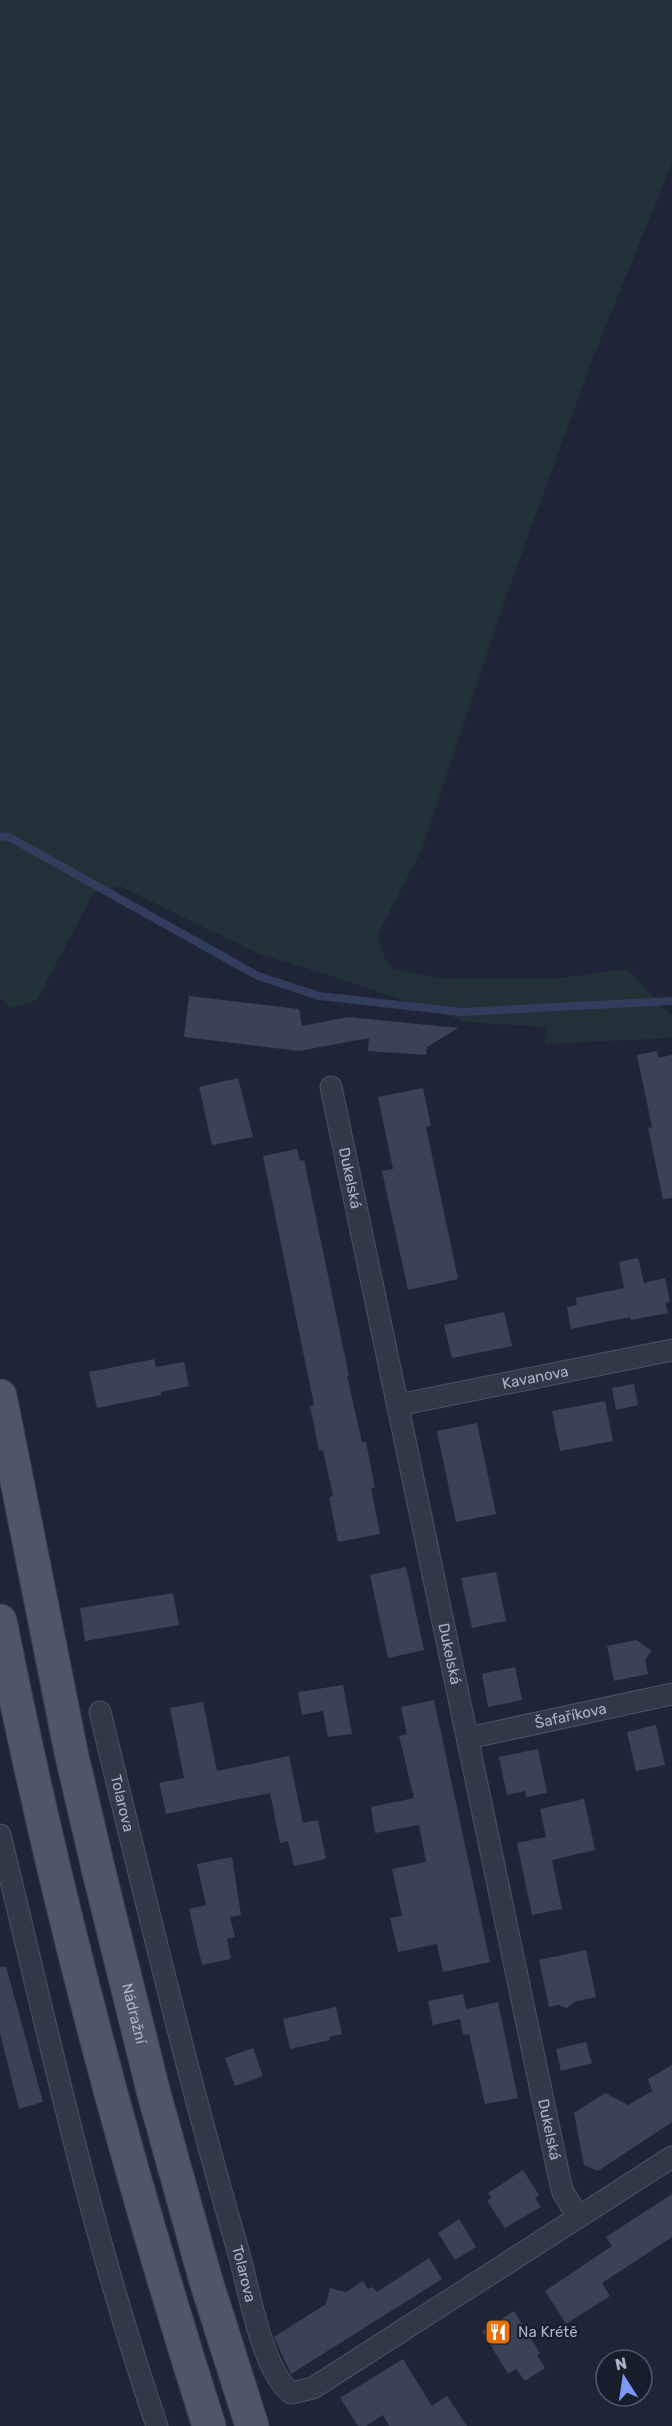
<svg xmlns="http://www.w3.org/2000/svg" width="672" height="2426" font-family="Rubik,sans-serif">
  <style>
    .green { fill: #213137 }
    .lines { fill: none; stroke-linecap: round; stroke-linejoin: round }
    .stream { stroke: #323d5e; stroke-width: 8 }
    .building { fill: #3b4257 }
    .street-casing { stroke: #4d5262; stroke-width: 23 }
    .primary-casing { stroke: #3c4150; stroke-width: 35 }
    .street { stroke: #333847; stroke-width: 21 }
    .primary { stroke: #505667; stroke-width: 33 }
    .labels { text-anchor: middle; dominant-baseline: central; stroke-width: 4.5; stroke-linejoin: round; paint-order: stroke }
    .street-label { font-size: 15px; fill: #adb2c4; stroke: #181d2b }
    .poi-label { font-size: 15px; fill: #adb2c4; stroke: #181d2b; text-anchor: start }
  </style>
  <rect width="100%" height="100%" fill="#1f2536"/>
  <polygon class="green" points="0,0 672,0 672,163 592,360 509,588 422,849 378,934 384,957 393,969 444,979 560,978 627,969 672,1017 672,1038 545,1044 546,1027 467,1022 334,977 259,954 120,886 94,892 37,1000 11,1008 0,998"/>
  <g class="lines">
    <polyline class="stream" points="0,836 9,837 258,976 319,996 462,1012 672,1001"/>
  </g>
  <g class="building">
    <polygon points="189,996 299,1009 302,1026 348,1017 458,1028 427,1047 426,1055 368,1051 369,1038 299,1051 184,1037"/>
    <polygon points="657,1051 658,1058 672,1055 672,1198 663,1199 648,1128 652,1127 637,1055"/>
    <polygon points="238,1078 253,1137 212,1145 199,1087"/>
    <polygon points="423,1088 431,1126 426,1127 458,1279 408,1290 382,1171 393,1169 378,1097"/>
    <polygon points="297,1149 300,1161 304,1160 349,1376 347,1376 362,1442 366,1442 375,1488 371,1488 380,1534 338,1542 329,1497 333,1496 323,1450 319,1451 310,1406 314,1405 263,1156"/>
    <polygon points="638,1258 644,1283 665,1278 670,1302 665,1303 668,1313 631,1320 630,1317 571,1329 567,1307 577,1305 576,1298 624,1288 619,1262"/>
    <polygon points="504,1312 512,1346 452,1358 444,1325"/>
    <polygon points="154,1359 156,1367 184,1362 189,1386 161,1392 161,1395 97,1408 89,1372"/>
    <polygon points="634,1384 638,1405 616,1410 612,1388"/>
    <polygon points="605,1401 613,1441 560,1451 552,1411"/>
    <polygon points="477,1423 496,1514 456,1522 437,1431"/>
    <polygon points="406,1567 424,1650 388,1658 370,1575"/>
    <polygon points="496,1572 506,1621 472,1628 461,1578"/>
    <polygon points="173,1593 179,1625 85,1641 80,1608"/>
    <polygon points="636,1640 652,1651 645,1659 648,1674 614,1681 607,1646"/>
    <polygon points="515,1667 522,1700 488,1707 482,1674"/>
    <polygon points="343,1685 352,1734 328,1737 323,1711 302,1715 298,1692"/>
    <polygon points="434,1700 490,1962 443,1972 437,1944 398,1952 390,1918 402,1916 392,1869 426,1862 419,1825 375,1833 371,1807 414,1798 399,1736 407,1734 401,1707"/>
    <polygon points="203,1702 217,1771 289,1756 303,1823 318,1820 326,1859 294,1866 288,1841 280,1843 270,1793 166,1814 159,1783 184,1778 170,1708"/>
    <polygon points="656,1725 665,1765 636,1771 627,1732"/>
    <polygon points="538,1749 547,1793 526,1797 525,1791 507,1795 499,1757"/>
    <polygon points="584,1799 595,1850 552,1860 562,1909 532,1915 517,1843 546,1837 540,1809"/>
    <polygon points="232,1857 241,1915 230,1917 235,1937 227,1939 231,1959 202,1965 189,1909 206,1905 197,1864"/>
    <polygon points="586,1950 596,1997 574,2002 567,2008 558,2005 549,2007 539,1960"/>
    <polygon points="6,1966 43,2102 19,2109 0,2033 0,1967"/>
    <polygon points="463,1994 466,2009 498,2002 518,2098 485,2104 469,2034 463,2035 460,2019 433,2025 428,2001"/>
    <polygon points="336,2007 342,2034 329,2037 330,2040 290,2049 283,2019"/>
    <polygon points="586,2042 592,2063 561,2071 556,2049"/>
    <polygon points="253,2048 263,2076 235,2086 225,2058"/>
    <polygon points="672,2065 672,2122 598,2171 584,2165 574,2113 605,2093 628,2105 652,2091 648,2079"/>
    <polygon points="523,2170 539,2195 535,2198 541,2207 505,2228 487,2201 491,2198 488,2193"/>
    <polygon points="672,2194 672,2237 602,2283 610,2296 566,2324 545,2291 612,2246 606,2237"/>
    <polygon points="459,2219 476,2247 455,2260 438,2233"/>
    <polygon points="429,2258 442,2279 291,2374 274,2337 326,2304 330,2288 346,2292 363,2281 368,2289 372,2287 377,2292"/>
    <polygon points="514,2311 540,2353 537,2355 545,2368 525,2381 516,2369 508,2374 482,2331"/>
    <polygon points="403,2359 432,2406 447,2396 467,2426 389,2426 383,2415 366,2426 358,2426 340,2398"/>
  </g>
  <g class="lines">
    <g class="street-casing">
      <g id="street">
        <path id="s1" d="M 331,1087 L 560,2181 L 563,2192 L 578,2217"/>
        <path id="s2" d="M 398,1405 L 672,1350"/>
        <path id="s3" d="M 100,1712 C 144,1893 187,2075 239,2254 C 249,2290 262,2370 291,2393 L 313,2388 L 672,2157"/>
        <path id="s4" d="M 468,1738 L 672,1694"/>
        <path d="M 0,1835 C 48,2032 91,2233 157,2426"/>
      </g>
    </g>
    <g class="primary-casing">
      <g id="primary">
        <path id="s5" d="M 0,1396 L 71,1752 L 98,1868 L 153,2090 L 206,2281 L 252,2426"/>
        <path d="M 0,1621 C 54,1893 125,2162 209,2426"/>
      </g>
    </g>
    <use href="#street" class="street"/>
    <use href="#primary" class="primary"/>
  </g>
  <defs>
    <g id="restaurant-square" transform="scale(1.35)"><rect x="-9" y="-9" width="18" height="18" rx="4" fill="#e8710a" stroke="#181d2b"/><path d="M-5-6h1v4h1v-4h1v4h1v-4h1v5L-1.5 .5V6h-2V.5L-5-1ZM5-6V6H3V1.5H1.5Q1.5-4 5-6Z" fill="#fff"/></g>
  </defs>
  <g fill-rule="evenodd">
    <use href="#restaurant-square" x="498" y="2332"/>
  </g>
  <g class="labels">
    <g class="street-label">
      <text stroke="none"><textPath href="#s1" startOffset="93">Dukelská</textPath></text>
      <text stroke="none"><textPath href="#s2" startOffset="140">Kavanova</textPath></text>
      <text stroke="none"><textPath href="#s1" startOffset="579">Dukelská</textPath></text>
      <text stroke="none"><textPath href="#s4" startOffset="105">Šafaříkova</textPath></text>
      <text stroke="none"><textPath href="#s3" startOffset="94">Tolarova</textPath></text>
      <text stroke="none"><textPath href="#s5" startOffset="632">Nádražní</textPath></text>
      <text stroke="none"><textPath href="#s1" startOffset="1065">Dukelská</textPath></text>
      <text stroke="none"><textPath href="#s3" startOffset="580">Tolarova</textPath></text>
    </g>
    <g class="poi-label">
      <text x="518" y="2332">Na Krétě</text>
    </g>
  </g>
  <g transform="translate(624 2378) rotate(348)"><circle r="28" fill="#181d2b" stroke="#545968" stroke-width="1.5"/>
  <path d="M0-4.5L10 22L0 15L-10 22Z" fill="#7e98f7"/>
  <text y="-9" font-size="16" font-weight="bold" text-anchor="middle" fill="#adb2c4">N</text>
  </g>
</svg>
